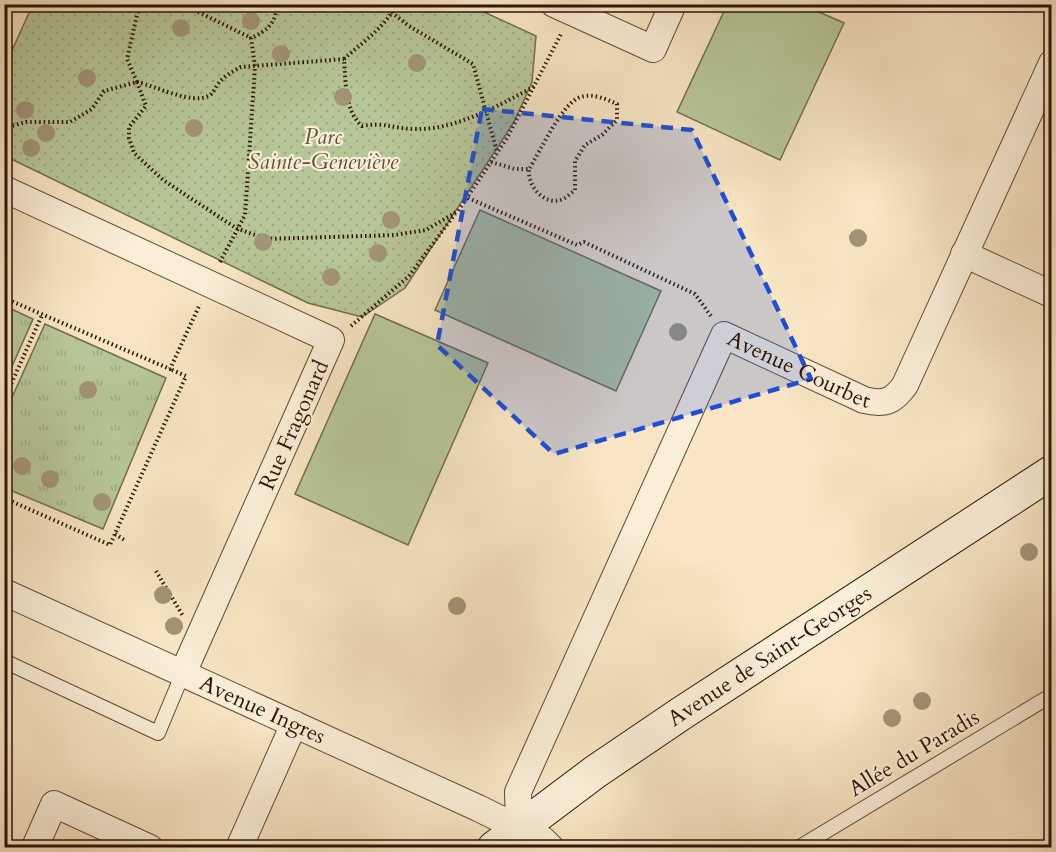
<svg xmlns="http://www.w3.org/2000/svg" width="1056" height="852" font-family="Cardo,serif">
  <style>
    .grass { fill: url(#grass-tufts); stroke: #726c4e; stroke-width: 1.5 }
    .park { fill: url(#park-dots); stroke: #726c4e; stroke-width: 1.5 }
    .pitch { fill: #b7c698; stroke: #726c4e; stroke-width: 1.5 }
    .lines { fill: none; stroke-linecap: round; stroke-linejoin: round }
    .lane-casing { stroke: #604834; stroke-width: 16 }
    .street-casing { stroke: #604834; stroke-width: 28 }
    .secondary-casing { stroke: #2d1304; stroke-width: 35 }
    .path { stroke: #2d1304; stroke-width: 4; stroke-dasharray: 1.5 3; stroke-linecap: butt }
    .lane { stroke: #faeed8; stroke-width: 14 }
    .street { stroke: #faeed8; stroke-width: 26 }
    .secondary { stroke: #faeed8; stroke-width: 33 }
    .tree { fill: #a29477 }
    .marked { fill: #1d4ed8; fill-opacity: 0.2; stroke: #1d4ed8; stroke-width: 4.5; stroke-dasharray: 12 8; stroke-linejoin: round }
    .labels { text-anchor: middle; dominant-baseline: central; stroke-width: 4.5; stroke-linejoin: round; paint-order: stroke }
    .park-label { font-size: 22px; font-style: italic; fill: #5d5238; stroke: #faeed8 }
    .street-label { font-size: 22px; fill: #2d1304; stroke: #faeed8 }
  </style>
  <defs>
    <pattern id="grass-tufts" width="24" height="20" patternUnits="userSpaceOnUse" patternTransform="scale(1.5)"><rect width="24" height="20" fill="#b7c698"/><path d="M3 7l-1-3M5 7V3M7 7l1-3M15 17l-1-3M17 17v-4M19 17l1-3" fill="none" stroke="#9ea981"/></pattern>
    <pattern id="park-dots" width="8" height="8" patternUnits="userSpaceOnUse" patternTransform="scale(1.5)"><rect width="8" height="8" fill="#b7c698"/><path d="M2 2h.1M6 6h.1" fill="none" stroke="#9ea981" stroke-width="1.8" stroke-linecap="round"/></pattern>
  </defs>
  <rect width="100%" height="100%" fill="#f7e5c3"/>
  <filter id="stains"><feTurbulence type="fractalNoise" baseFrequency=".00333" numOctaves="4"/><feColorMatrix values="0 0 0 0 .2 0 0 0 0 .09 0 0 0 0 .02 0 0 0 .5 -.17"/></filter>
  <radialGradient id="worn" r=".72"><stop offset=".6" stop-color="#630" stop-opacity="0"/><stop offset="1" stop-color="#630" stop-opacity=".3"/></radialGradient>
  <g class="grass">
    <polygon points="5,306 33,319 9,373 5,372"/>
    <polygon points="45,324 166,378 103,529 5,488 5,413"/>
  </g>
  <polygon class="park" points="33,4 469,5 536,36 532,82 514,122 405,288 362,317 308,303 5,156 5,66"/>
  <g class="pitch">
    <polygon points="727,5 803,5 844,23 780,160 677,112"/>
    <polygon points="480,210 661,291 616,391 435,310"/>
    <polygon points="375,314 488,363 408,545 295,494"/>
  </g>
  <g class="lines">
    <g class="lane-casing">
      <g id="lane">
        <polyline points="4,661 158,733 183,673"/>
        <polyline points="798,848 1052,695"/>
      </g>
    </g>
    <g class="street-casing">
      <g id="street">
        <polyline points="554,4 653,49 673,4"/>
        <polyline points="4,189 331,340 183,673"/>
        <polyline points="964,254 1051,294"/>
        <path id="s1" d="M 4,592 L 478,808 L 543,840 L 551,848"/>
        <path id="s2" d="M 519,828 L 518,792 L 724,335 L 864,400 C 884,405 893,402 905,385 L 1052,63"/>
        <polyline points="35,847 54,804 150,848"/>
        <polyline points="239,848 294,724"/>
      </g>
    </g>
    <g class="secondary-casing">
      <g id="secondary">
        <path id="s3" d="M 494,848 L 595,772 L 682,713 L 1052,472"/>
      </g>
    </g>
    <g class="path">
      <polyline points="182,4 251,38"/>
      <polyline points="381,4 409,26 473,64 497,152"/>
      <path d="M 344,59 C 362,43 385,27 397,4"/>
      <polyline points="137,82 146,106 129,127 129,138 134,153 163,180 236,228 266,239 395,235 426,230 458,211 507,138 561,34"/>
      <path d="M 137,82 C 156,86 193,106 210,95 C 214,92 215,88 218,84 C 224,76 233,71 241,67 L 344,59 C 346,82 344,110 362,126 C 383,122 392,128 413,129 C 454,131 500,105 535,86"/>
      <polyline points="4,128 26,122 70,122 92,109 104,91 137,82 127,59 137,15 141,4"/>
      <path d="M 491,162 L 515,169 L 529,169 C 540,152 563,101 581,97 C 593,93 606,99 617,104 L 617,120 L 602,135 L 585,145 L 575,161 L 575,190 C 571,193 567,197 563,199 C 546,207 527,187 529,169"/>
      <polyline points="468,198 577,245 584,242 695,294 711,316"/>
      <path d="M 220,262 L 245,215 L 255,67 L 251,38 C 265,32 279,22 275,4"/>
      <polyline points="4,298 170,369 200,304"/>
      <polyline points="351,326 409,276 455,214"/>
      <polyline points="4,400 42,315"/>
      <polyline points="4,498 110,545 186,376 170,369"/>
      <polyline points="115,534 126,541"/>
      <polyline points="156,571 183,616"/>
    </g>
    <use href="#lane" class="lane"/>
    <use href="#street" class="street"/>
    <use href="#secondary" class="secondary"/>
  </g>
  <g class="tree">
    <circle cx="251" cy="21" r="9"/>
    <circle cx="181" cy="28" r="9"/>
    <circle cx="281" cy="54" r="9"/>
    <circle cx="417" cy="63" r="9"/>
    <circle cx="87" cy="78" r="9"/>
    <circle cx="343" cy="97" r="9"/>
    <circle cx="25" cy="110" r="9"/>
    <circle cx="194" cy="128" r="9"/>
    <circle cx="46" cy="133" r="9"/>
    <circle cx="31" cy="148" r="9"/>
    <circle cx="391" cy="220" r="9"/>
    <circle cx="858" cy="238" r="9"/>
    <circle cx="263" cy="242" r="9"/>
    <circle cx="378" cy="253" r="9"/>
    <circle cx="331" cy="277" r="9"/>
    <circle cx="678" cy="332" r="9"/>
    <circle cx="88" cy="390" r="9"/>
    <circle cx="22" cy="466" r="9"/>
    <circle cx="50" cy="479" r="9"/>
    <circle cx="102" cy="502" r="9"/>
    <circle cx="1029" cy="552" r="9"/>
    <circle cx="163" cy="595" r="9"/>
    <circle cx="457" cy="606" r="9"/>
    <circle cx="174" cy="626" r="9"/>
    <circle cx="922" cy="701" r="9"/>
    <circle cx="892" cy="718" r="9"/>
  </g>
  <path class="marked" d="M 482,109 L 692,130 L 811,379 L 554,454 L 437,345 Z"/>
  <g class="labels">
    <g class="park-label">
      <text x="323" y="137">Parc<tspan x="323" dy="25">Sainte-Geneviève</tspan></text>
    </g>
    <g class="street-label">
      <text stroke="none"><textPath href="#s2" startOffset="620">Avenue Courbet</textPath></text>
      <text transform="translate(294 425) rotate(-66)">Rue Fragonard</text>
      <text stroke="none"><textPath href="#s3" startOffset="336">Avenue de Saint-Georges</textPath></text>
      <text stroke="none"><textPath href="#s1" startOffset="284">Avenue Ingres</textPath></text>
      <text transform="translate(914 753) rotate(-31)">Allée du Paradis</text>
    </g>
  </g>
  <rect width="1056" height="852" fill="none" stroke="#f7e5c3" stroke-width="24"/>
  <rect x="6" y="6" width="1044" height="840" fill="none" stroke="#2d1304" stroke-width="3"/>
  <rect x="12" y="12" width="1032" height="828" fill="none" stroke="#2d1304" stroke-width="1.5"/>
  <rect width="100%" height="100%" filter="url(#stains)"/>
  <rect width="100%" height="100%" fill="url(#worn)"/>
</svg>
